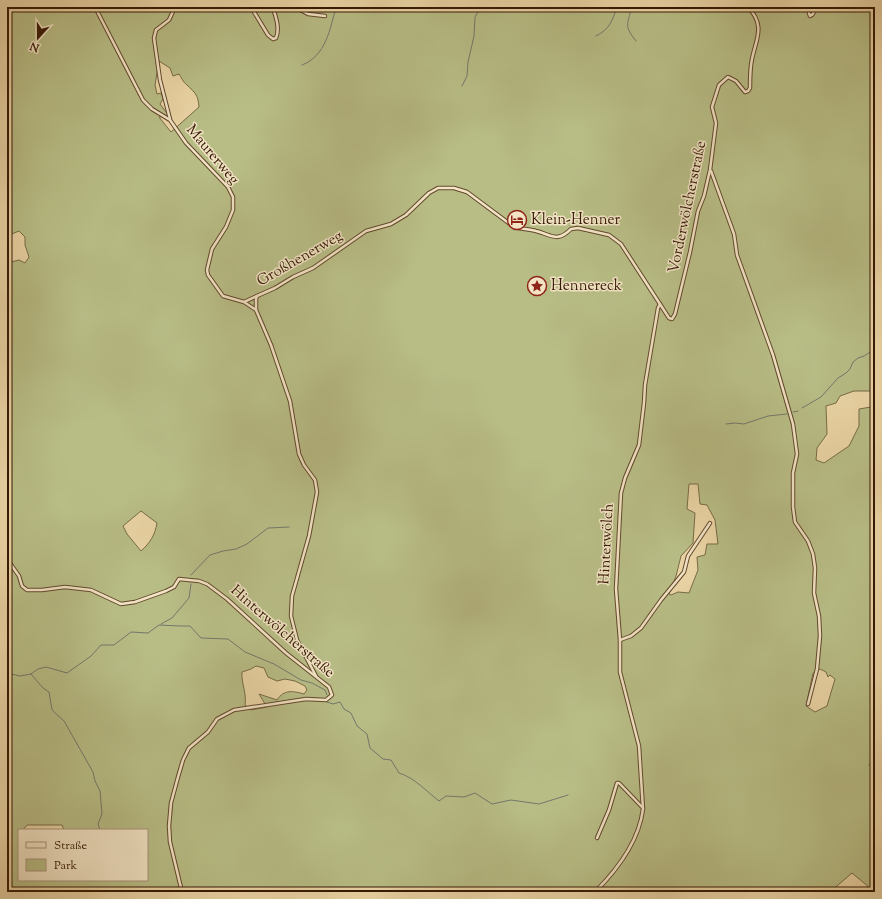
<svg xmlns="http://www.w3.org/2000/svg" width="882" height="899" font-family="'Sorts Mill Goudy',serif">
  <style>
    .green { fill: #b8bd86; stroke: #776b46; fill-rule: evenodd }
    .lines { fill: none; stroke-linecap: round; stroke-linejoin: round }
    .stream { stroke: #73786c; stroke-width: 1 }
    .minor-casing { stroke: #63482d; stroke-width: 4.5 }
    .minor { stroke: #f2e4c5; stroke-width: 2.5 }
    .labels { text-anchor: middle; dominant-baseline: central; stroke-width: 3; stroke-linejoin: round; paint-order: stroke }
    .street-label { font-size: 15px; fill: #361905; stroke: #f2e4c5 }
    .poi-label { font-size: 15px; fill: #361905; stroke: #f2e4c5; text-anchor: start }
  </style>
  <rect width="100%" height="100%" fill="#ebd5a6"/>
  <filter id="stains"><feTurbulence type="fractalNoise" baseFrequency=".005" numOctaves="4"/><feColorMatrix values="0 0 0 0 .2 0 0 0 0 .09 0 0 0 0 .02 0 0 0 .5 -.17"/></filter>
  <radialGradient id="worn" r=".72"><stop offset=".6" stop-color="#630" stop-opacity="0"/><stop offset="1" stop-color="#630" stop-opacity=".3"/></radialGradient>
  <path class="green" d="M 7,7 L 875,7 L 875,892 L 852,873 L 830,892 L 7,892 L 7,263 L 19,260 L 25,263 L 29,257 L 25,245 L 25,237 L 19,231 L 7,236 ZM 159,61 L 170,68 L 173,76 L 179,74 C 181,77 183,82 187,85 C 195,93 198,94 199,107 L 171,132 L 159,117 L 169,116 L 160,104 L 163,99 L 161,93 L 157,94 L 155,85 ZM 854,391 L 872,391 L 871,407 L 859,409 L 859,426 L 849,446 L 824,463 L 816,460 L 817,448 L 827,434 L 826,406 L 836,403 L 840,396 ZM 689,484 L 698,484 L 700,504 L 707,505 L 715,520 L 718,544 L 707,544 L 705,555 L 697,557 L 698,570 L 689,593 L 678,592 L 671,595 L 669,594 L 676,576 L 681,556 L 693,543 L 695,513 L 687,509 ZM 141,511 L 157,523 C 155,535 150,543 141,551 L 127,534 L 123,526 ZM 256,666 L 264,668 L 268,677 L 277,681 L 285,679 L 295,681 L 305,686 L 307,690 L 304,694 C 293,691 284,689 277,700 L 259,694 L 267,707 L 251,710 L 245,705 C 247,693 241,683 242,672 L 251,669 ZM 820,669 L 826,672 L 828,677 L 830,675 L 835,679 L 827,706 L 815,712 L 806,706 L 813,673 ZM 27,825 L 62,825 L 64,830 L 147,830 L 147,880 L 19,880 L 19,830 L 23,830 Z"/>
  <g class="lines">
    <g class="stream">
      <polyline points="528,7 530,11"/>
      <path d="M 632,7 C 627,25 624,26 636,41"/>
      <path d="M 596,36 C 610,29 612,21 617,7"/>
      <path d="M 302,65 C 326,56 330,29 336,7"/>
      <polyline points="462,86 467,76 468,62 474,36 475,17 481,7"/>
      <polyline points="802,408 821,397 838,378 846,373 850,369 853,362 858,358 864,356 875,349"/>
      <polyline points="793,412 798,411"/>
      <polyline points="726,424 735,423 744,424 768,416 787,414"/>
      <polyline points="191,575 210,555 223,551 236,549 247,544 268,528 289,527"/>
      <polyline points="161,624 172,618 189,598 191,584"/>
      <polyline points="7,673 20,676 31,674 38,669 46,667 67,673 91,656 101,645 114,645 131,632 148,633 159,625 180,626 190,626 201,638 228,639 245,652 274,664 301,680 312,683 325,690 327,695"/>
      <polyline points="31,674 43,688 49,692 52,710 64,721 93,772 95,781 100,791 102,814 98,824 100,830"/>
      <path d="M 327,702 L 333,704 L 340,702 L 344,709 L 351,713 L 357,726 L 367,734 L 370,748 L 383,759 L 391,760 L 399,773 C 415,778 426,791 439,801 L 446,796 L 464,797 L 475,793 L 492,804 L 511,800 L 539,804 L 568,795"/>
      <polyline points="869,765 875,764"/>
    </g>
    <g class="minor-casing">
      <g id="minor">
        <polyline points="95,7 143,100 152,109 170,120 186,143 228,187 233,197 233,210 226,227 212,249 207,270 208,275 223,296 244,302 256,310"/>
        <path d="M 251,7 L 268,35 L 273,39 L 276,38 C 280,29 276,15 272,7"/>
        <polyline points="295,7 308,14 325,16"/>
        <polyline points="809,7 809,13 810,16 812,15 817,7"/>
        <polyline points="170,119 160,80 154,38 156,30 169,20 175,7"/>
        <polyline points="711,171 734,234 737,255 773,355 793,424 797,454 793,473 793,507 795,522 808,541 813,554 815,568 814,593 819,616 820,636 817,669 808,704"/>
        <polyline points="244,302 257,296"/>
        <polyline points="7,559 19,576 22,586 27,590 42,590 65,587 91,590 121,604 135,602 166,591 174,587 179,579 199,581 207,584 227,599 286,653 329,687 332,695 326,700 306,699 234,710 217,719 208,732 189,748 183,760 178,777 171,803 169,826 170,842 182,892"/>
        <polyline points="620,640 631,636 641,628 661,600 684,572 688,556 710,523"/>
        <path d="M 316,676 L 297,640 L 291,616 L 292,596 L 309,536 L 317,492 L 315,480 L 304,465 L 299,454 L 290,401 L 271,345 L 256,310 L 256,299 L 257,296 L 275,288 L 293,277 L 313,268 L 366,231 L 391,224 L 406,215 L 429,193 L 438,188 L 454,188 L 467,192 L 514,227 C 521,229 529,229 536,231 C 552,235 557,243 571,229 L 578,228 L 609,235 L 621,244 L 669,318 L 672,319 L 675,314 L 690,252 L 698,211 L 704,196 L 710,170 L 716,123 L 712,107 L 719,85 L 728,77 L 736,81 L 745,92 L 748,91 L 750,88 C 750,78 750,68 752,59 C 756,39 766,26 748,7"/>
        <polyline points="597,838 609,810 617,783 619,783 643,808"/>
        <path d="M 595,892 C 618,869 639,841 643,809 L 639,746 L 620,672 L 620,640 L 616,589 L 621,493 L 625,478 L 639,445 L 644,403 L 645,385 L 658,308 L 660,304"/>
      </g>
    </g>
    <use href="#minor" class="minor"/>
  </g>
  <defs>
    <g id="hotel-ring" transform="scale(1)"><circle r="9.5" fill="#f2e4c5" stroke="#8f2418" stroke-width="1.5"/><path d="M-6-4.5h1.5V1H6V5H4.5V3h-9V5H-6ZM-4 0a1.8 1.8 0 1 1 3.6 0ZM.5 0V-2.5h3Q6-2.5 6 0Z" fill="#8f2418"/></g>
    <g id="sight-ring" transform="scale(1)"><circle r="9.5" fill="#f2e4c5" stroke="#8f2418" stroke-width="1.5"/><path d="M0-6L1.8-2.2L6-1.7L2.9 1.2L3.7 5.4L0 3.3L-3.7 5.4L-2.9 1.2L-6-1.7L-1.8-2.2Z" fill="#8f2418"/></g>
  </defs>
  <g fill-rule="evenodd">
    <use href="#hotel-ring" x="517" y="220"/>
    <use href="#sight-ring" x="537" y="286"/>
  </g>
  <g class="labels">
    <g class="street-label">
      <text transform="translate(212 155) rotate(50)">Maurerweg</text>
      <text transform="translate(688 207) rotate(-78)">Vorderwölcherstraße</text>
      <text transform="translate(300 259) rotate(-30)">Großhenerweg</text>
      <text transform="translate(607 544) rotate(-87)">Hinterwölch</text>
      <text transform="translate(282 632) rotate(41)">Hinterwölcherstraße</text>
    </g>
    <g class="poi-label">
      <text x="531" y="220">Klein-Henner</text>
      <text x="551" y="286">Hennereck</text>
    </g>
  </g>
  <rect width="882" height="899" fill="none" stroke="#ebd5a6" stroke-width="24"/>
  <rect x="8" y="8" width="866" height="883" fill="none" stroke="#361905" stroke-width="2"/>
  <rect x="12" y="12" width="858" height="875" fill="none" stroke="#361905"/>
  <rect x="18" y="829" width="130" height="52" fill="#f2e4c5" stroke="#a79378"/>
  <rect x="26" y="842" width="20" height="6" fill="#f2e4c5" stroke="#a79378"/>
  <text x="54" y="849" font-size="12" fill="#361905">Straße</text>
  <rect x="26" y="859" width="20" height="12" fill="#b8bd86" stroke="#a79378"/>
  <text x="54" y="869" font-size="12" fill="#361905">Park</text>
  <g transform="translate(38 38) rotate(201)" stroke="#f2e4c5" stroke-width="3" paint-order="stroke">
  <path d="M0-3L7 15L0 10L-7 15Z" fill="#361905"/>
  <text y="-6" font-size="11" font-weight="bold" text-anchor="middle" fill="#361905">N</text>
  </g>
  <rect width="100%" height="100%" filter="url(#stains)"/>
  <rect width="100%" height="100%" fill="url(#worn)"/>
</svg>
